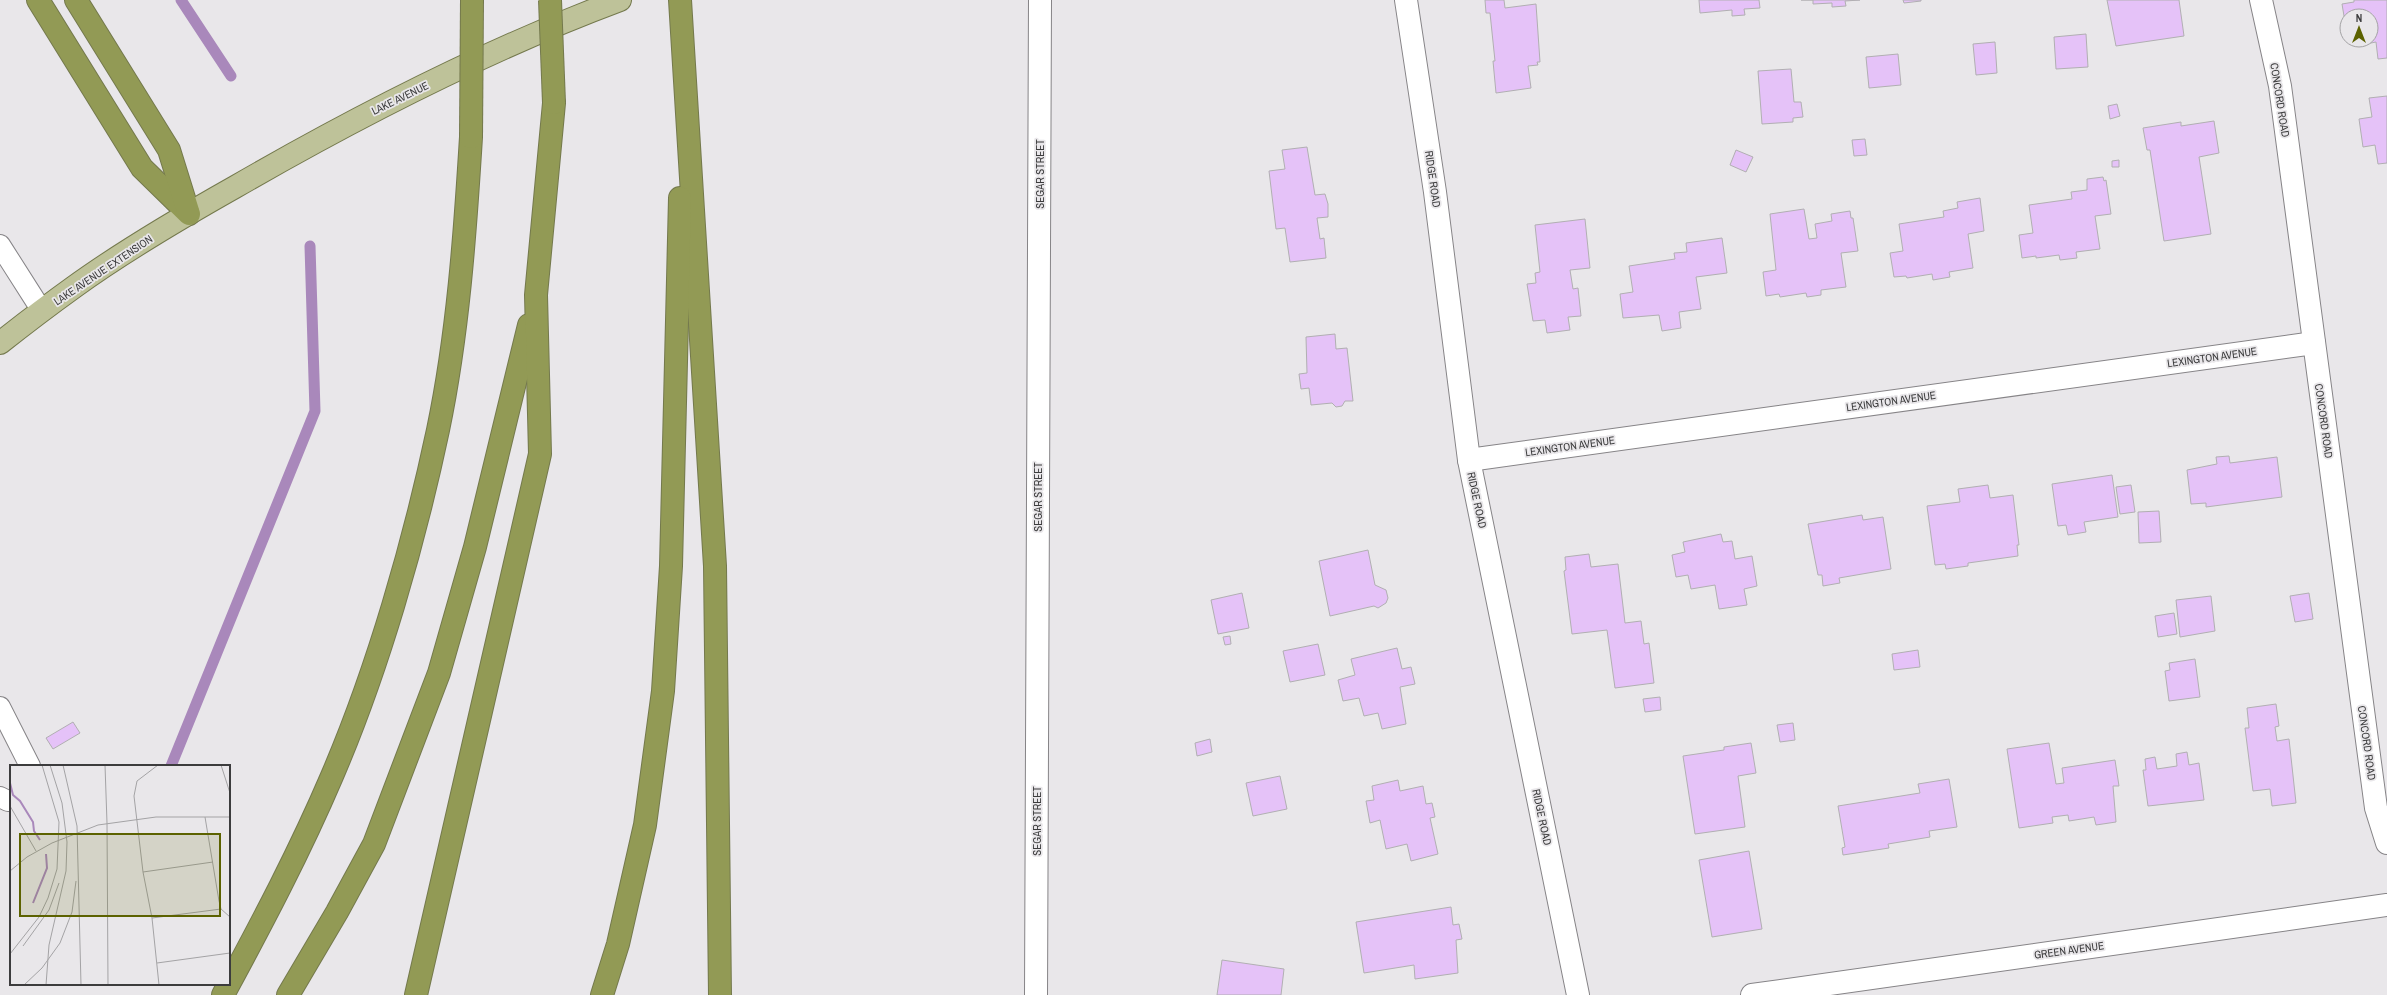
<svg xmlns="http://www.w3.org/2000/svg" width="2387" height="995" font-family="'Archivo Narrow',sans-serif">
  <style>
    .lines { fill: none; stroke-linecap: round; stroke-linejoin: round }
    .stream { stroke: #a988bb; stroke-width: 11 }
    .building { fill: #e5c2f8; stroke: #b1afb2 }
    .service-casing { stroke: #868487; stroke-width: 22 }
    .minor-casing { stroke: #868487; stroke-width: 24 }
    .primary-casing { stroke: #74794d; stroke-width: 24 }
    .motorway-casing { stroke: #74794d; stroke-width: 24 }
    .service { stroke: #fff; stroke-width: 20 }
    .minor { stroke: #fff; stroke-width: 22 }
    .primary { stroke: #bec299; stroke-width: 22 }
    .motorway { stroke: #929a55; stroke-width: 22 }
    .motorway-bridge-casing { stroke: #74794d; stroke-width: 24; stroke-linecap: butt }
    .motorway-bridge { stroke: #929a55; stroke-width: 22 }
    .labels { text-anchor: middle; dominant-baseline: central; stroke-width: 3.5; stroke-linejoin: round; paint-order: stroke }
    .street-label { font-size: 11px; fill: #3c3c3d; stroke: #e9e7ea }
    .inset-river { fill: none; stroke: #a988bb; stroke-width: 2 }
    .inset-road { fill: none; stroke: #a4a3a5; stroke-width: 1 }
    .view { fill: #5c6200; fill-opacity: 0.15; stroke: #5c6200; stroke-width: 2 }
    .inset-edge { fill: none; stroke: #3c3c3d; stroke-width: 2 }
  </style>
  <rect width="100%" height="100%" fill="#e9e7ea"/>
  <g class="lines">
    <g class="stream">
      <polyline points="181,0 231,76"/>
      <polyline points="171,766 315,411 310,246"/>
    </g>
  </g>
  <g class="building">
    <polygon points="1485,0 1504,0 1505,8 1536,4 1540,62 1537,62 1538,65 1528,66 1531,88 1496,93 1493,61 1495,61 1490,13 1486,13"/>
    <polygon points="1699,0 1759,0 1760,8 1744,9 1745,15 1732,16 1732,10 1700,13"/>
    <polygon points="1801,0 1860,0 1845,1 1846,6 1832,7 1832,3 1813,4 1813,0"/>
    <polygon points="1903,0 1921,0 1921,1 1904,3"/>
    <polygon points="2107,0 2179,0 2184,36 2116,46"/>
    <polygon points="2354,0 2387,0 2387,58 2378,59 2376,42 2361,45 2360,40 2371,40 2371,16 2347,16 2346,28 2342,4 2354,2"/>
    <polygon points="2086,34 2088,67 2056,69 2054,37"/>
    <polygon points="1995,42 1997,73 1976,75 1973,44"/>
    <polygon points="1898,54 1901,85 1869,88 1866,57"/>
    <polygon points="1791,69 1794,102 1801,102 1803,117 1793,118 1793,122 1762,124 1758,71"/>
    <polygon points="2387,96 2387,163 2378,164 2375,145 2363,147 2359,119 2372,117 2369,98"/>
    <polygon points="2117,104 2120,116 2110,119 2108,106"/>
    <polygon points="2214,121 2219,153 2199,157 2211,234 2164,241 2150,150 2147,150 2143,128 2181,122 2181,126"/>
    <polygon points="1865,139 1867,155 1854,156 1852,140"/>
    <polygon points="1307,147 1315,195 1325,194 1328,204 1328,217 1317,218 1320,239 1324,238 1326,258 1290,262 1285,228 1276,229 1269,171 1285,169 1282,150"/>
    <polygon points="1736,150 1753,157 1746,172 1730,165"/>
    <polygon points="2119,160 2119,167 2112,167 2112,161"/>
    <polygon points="2103,177 2104,181 2106,180 2111,214 2095,216 2100,249 2076,252 2077,258 2060,260 2059,255 2036,258 2036,256 2022,258 2019,235 2033,233 2029,205 2072,199 2071,192 2087,190 2087,179"/>
    <polygon points="1980,198 1984,231 1968,234 1973,268 1949,272 1950,277 1933,280 1932,274 1907,278 1906,276 1894,277 1890,253 1903,251 1899,224 1944,217 1943,211 1958,208 1957,202"/>
    <polygon points="1804,209 1809,239 1817,238 1815,224 1832,221 1831,214 1850,211 1851,218 1853,218 1858,251 1841,253 1846,287 1821,290 1821,295 1807,297 1806,293 1780,297 1779,294 1766,296 1763,272 1776,270 1770,214"/>
    <polygon points="1585,219 1590,268 1570,270 1573,289 1578,288 1581,316 1568,317 1570,330 1547,333 1545,320 1533,321 1527,284 1536,283 1535,273 1540,272 1535,225"/>
    <polygon points="1722,238 1727,273 1696,277 1701,309 1679,312 1681,328 1662,331 1659,315 1623,318 1620,294 1633,292 1629,266 1675,259 1674,253 1687,252 1686,243"/>
    <polygon points="1335,334 1336,349 1347,348 1353,401 1345,401 1342,406 1336,407 1332,403 1311,405 1309,388 1301,389 1299,374 1307,373 1306,337"/>
    <polygon points="2229,456 2230,463 2277,457 2282,497 2206,507 2206,503 2191,504 2187,470 2217,464 2216,457"/>
    <polygon points="2112,475 2118,517 2084,522 2086,532 2068,535 2066,525 2058,526 2052,484"/>
    <polygon points="1988,485 1990,498 2013,495 2019,545 2017,545 2018,556 1968,563 1968,566 1946,569 1945,564 1935,565 1927,506 1960,502 1958,489"/>
    <polygon points="2131,485 2135,512 2120,514 2116,487"/>
    <polygon points="2159,511 2161,542 2139,543 2138,512"/>
    <polygon points="1862,515 1863,520 1883,517 1891,569 1839,578 1840,583 1823,586 1822,575 1818,575 1808,524"/>
    <polygon points="1721,534 1723,542 1732,541 1735,559 1752,556 1757,586 1744,589 1747,605 1719,609 1715,585 1691,589 1688,575 1676,577 1672,555 1685,552 1683,542"/>
    <polygon points="1368,550 1375,585 1386,590 1388,598 1386,603 1378,608 1374,606 1330,616 1319,561"/>
    <polygon points="1589,554 1591,567 1618,564 1625,623 1641,621 1644,644 1649,643 1654,683 1615,688 1607,630 1572,634 1564,571 1566,570 1565,557"/>
    <polygon points="1242,593 1249,628 1218,634 1211,600"/>
    <polygon points="2309,593 2313,619 2295,622 2290,596"/>
    <polygon points="2211,596 2215,631 2180,637 2176,600"/>
    <polygon points="2174,613 2177,634 2158,637 2155,616"/>
    <polygon points="1230,636 1231,644 1225,645 1223,637"/>
    <polygon points="1318,644 1325,675 1290,682 1283,651"/>
    <polygon points="1397,648 1402,669 1411,667 1415,684 1400,687 1406,724 1382,729 1378,713 1364,716 1359,698 1343,701 1338,680 1355,675 1351,659"/>
    <polygon points="1918,650 1920,667 1894,670 1892,654"/>
    <polygon points="2195,659 2200,697 2169,701 2165,671 2170,670 2169,663"/>
    <polygon points="1660,697 1661,710 1645,712 1643,699"/>
    <polygon points="2276,704 2279,726 2275,727 2277,741 2289,739 2296,803 2272,806 2270,789 2253,791 2245,728 2249,728 2247,708"/>
    <polygon points="73,722 80,733 53,749 46,738"/>
    <polygon points="1793,723 1795,740 1780,742 1777,725"/>
    <polygon points="1210,739 1212,752 1197,756 1195,743"/>
    <polygon points="1751,743 1756,773 1738,776 1745,827 1695,834 1683,756 1724,750 1724,747"/>
    <polygon points="2049,743 2056,784 2064,783 2062,768 2115,760 2119,786 2113,786 2116,822 2096,825 2094,817 2069,821 2068,815 2052,817 2053,823 2019,828 2007,749"/>
    <polygon points="2187,752 2189,765 2199,763 2204,800 2148,806 2143,770 2146,770 2145,759 2155,757 2157,769 2177,766 2176,754"/>
    <polygon points="1280,776 1287,809 1253,816 1246,783"/>
    <polygon points="1949,779 1957,827 1929,831 1930,837 1888,844 1889,848 1843,855 1842,848 1845,847 1838,806 1920,793 1918,784"/>
    <polygon points="1398,780 1400,791 1423,786 1426,804 1432,803 1435,817 1430,818 1438,854 1411,861 1407,844 1386,849 1380,820 1370,823 1366,801 1374,800 1372,786"/>
    <polygon points="1749,851 1762,929 1712,937 1699,860"/>
    <polygon points="1451,907 1453,925 1459,924 1462,939 1456,940 1458,973 1415,979 1414,965 1364,973 1356,922"/>
    <polygon points="1222,960 1284,969 1281,995 1217,995"/>
  </g>
  <g class="lines">
    <g class="service-casing">
      <g id="service">
        <polyline points="0,245 42,311"/>
        <polyline points="0,707 30,766"/>
        <polyline points="0,797 8,801 11,801"/>
      </g>
    </g>
    <g class="minor-casing">
      <g id="minor">
        <polyline points="1406,0 1435,192 1469,460 1578,995"/>
        <polyline points="2261,0 2280,86 2376,808 2387,843"/>
        <polyline points="1469,460 2314,343"/>
        <polyline points="1036,995 1040,0"/>
        <polyline points="1752,995 2387,905"/>
      </g>
    </g>
    <g class="primary-casing">
      <path id="primary" d="M 0,343 C 24,324 49,305 74,287 C 125,250 180,218 235,187 C 358,116 486,50 620,0"/>
    </g>
    <g class="motorway-casing">
      <g id="motorway">
        <polyline points="38,0 142,168 189,214"/>
        <polyline points="76,0 169,150 188,211"/>
        <polyline points="680,0 715,566 720,995"/>
        <path d="M 223,995 C 262,923 300,851 332,776 C 378,669 414,543 438,430 C 458,334 465,235 471,137"/>
        <polyline points="288,995 337,912 374,844 439,673 475,547 529,325"/>
        <polyline points="416,995 540,454 536,295 554,103"/>
        <polyline points="602,995 618,944 645,825 663,691 671,566 680,198"/>
      </g>
    </g>
    <use href="#service" class="service"/>
    <use href="#minor" class="minor"/>
    <use href="#primary" class="primary"/>
    <use href="#motorway" class="motorway"/>
    <g class="motorway-bridge-casing">
      <g id="motorway-bridge">
        <polyline points="550,0 554,103"/>
        <polyline points="471,137 472,0"/>
      </g>
    </g>
    <use href="#motorway-bridge" class="motorway-bridge"/>
  </g>
  <g class="labels">
    <g class="street-label">
      <text transform="translate(400 98) rotate(-26)">LAKE AVENUE</text>
      <text transform="translate(2280 100) rotate(81)">CONCORD ROAD</text>
      <text transform="translate(1040 174) rotate(-90)">SEGAR STREET</text>
      <text transform="translate(1433 179) rotate(82)">RIDGE ROAD</text>
      <text transform="translate(103 270) rotate(-34)">LAKE AVENUE EXTENSION</text>
      <text transform="translate(2212 357) rotate(-8)">LEXINGTON AVENUE</text>
      <text transform="translate(1891 401) rotate(-8)">LEXINGTON AVENUE</text>
      <text transform="translate(2324 421) rotate(82)">CONCORD ROAD</text>
      <text transform="translate(1570 446) rotate(-8)">LEXINGTON AVENUE</text>
      <text transform="translate(1038 497) rotate(-90)">SEGAR STREET</text>
      <text transform="translate(1477 500) rotate(78)">RIDGE ROAD</text>
      <text transform="translate(2367 743) rotate(82)">CONCORD ROAD</text>
      <text transform="translate(1542 817) rotate(78)">RIDGE ROAD</text>
      <text transform="translate(1037 821) rotate(-90)">SEGAR STREET</text>
      <text transform="translate(2069 950) rotate(-8)">GREEN AVENUE</text>
    </g>
  </g>
  <g transform="translate(10 765)">
    <rect width="220" height="220" fill="#e9e7ea"/>
    <path class="inset-river" d="M 0,18 L 3,30 L 10,36 L 23,57 L 24,66 L 30,75M 23,138 L 37,103 L 36,89"/>
    <path class="inset-road" d="M 53,0 L 67,61 L 71,220M 95,0 L 97,58M 148,0 L 127,16 L 124,31 L 133,107 L 142,153 L 149,220M 211,0 L 220,28M 0,41 L 26,86M 195,52 L 209,136 L 211,144 L 220,152M 97,58 L 98,220M 0,106 L 17,92 L 42,78 L 88,60 L 146,52 L 220,52M 133,107 L 203,97M 142,153 L 211,144M 13,181 L 39,145 L 49,118M 0,189 L 29,152 L 38,133 L 47,104 L 49,57 L 32,0M 147,198 L 220,188M 14,220 L 32,203 L 50,178 L 62,147 L 66,116M 36,220 L 39,180 L 56,106 L 57,77 L 52,38 L 40,0"/>
    <path class="view" d="M 10,69 L 210,69 L 210,151 L 10,151 Z"/>
    <rect width="220" height="220" class="inset-edge"/>
  </g>
  <g transform="translate(2359 28)"><circle r="19" fill="#e9e7ea" stroke="#a4a3a5"/>
  <path d="M0-3L7 15L0 10L-7 15Z" fill="#5c6200"/>
  <text y="-6" font-size="11" font-weight="bold" text-anchor="middle" fill="#3c3c3d">N</text>
  </g>
</svg>
